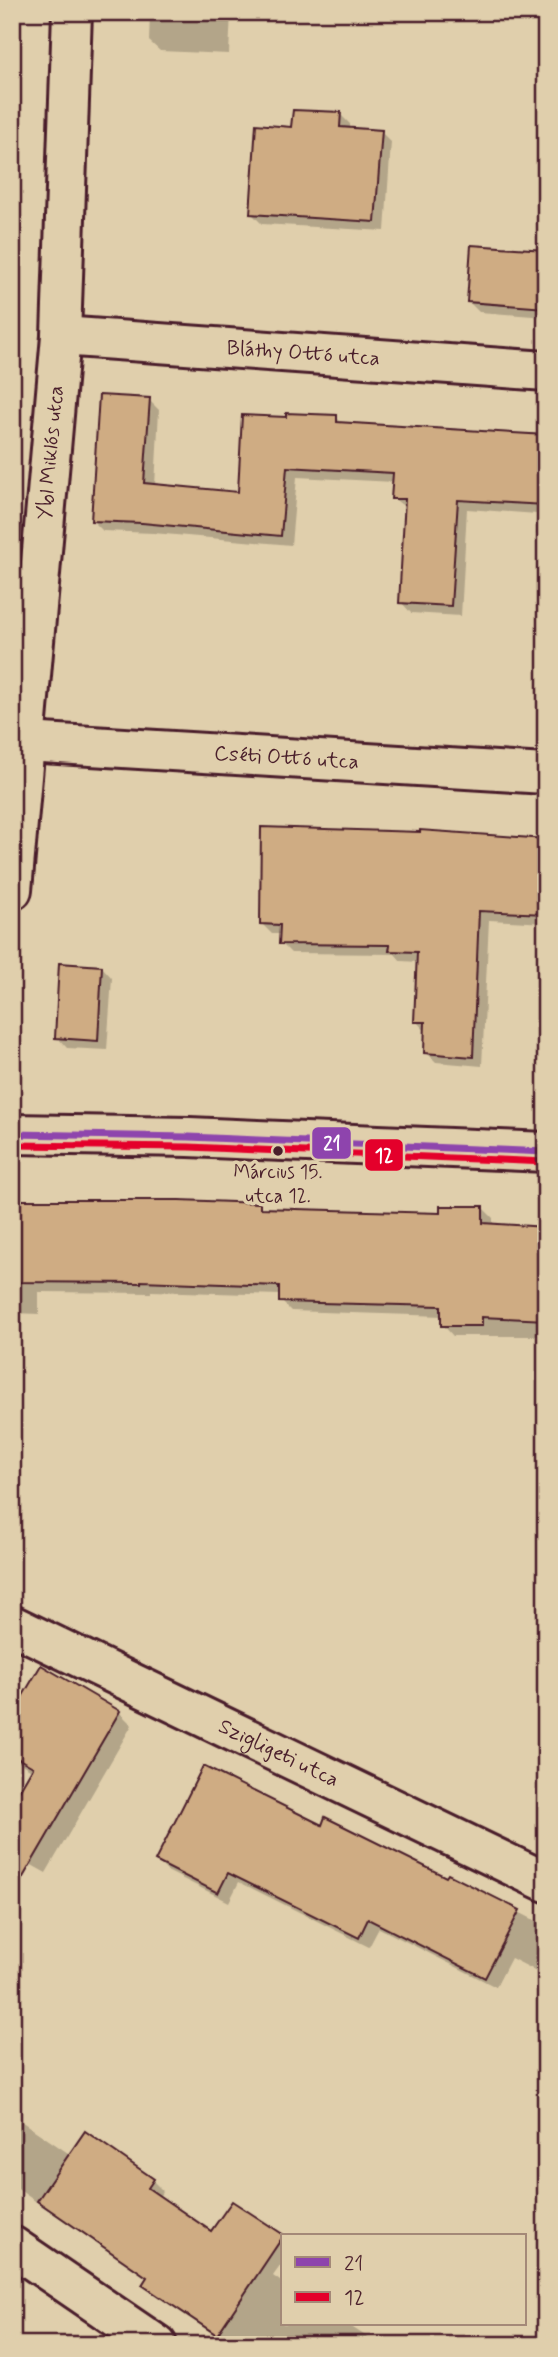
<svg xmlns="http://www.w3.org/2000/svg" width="558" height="2357" font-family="Mynerve,sans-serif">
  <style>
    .shadow { fill: #0003 }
    .building { fill: #cfac83; stroke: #4a1f2b; stroke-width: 2 }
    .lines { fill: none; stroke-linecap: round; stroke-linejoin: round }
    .street-casing { stroke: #4a1f2b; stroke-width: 44 }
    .street { stroke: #e0cfac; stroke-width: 38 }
    .bus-1-casing { stroke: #e0cfac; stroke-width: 12 }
    .bus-2-casing { stroke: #e0cfac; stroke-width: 12 }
    .bus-1 { stroke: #8e44ad; stroke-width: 7 }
    .bus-2 { stroke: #e4002b; stroke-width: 7 }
    .bus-dot { fill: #4a1f2b; stroke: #e0cfac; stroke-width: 2.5 }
    .labels { text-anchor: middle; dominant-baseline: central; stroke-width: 7; stroke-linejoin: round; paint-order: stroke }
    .bus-label { font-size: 19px; fill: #4a1f2b; stroke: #e0cfac }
    .street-label { font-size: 21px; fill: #4a1f2b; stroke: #e0cfac }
    .line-badge { stroke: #e0cfac; stroke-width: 2.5 }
    .badge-label { font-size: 19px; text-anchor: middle; font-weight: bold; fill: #fff }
  </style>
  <rect width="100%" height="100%" fill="#e0cfac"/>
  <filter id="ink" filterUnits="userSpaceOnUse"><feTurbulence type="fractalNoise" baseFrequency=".0143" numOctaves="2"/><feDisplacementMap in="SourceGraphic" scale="14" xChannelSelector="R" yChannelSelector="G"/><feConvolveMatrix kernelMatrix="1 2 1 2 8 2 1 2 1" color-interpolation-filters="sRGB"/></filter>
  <g filter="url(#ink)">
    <g class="shadow">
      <polygon points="150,12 231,12 229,54 160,51 149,41"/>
      <polygon points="340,114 350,124 350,130 381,132 391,142 385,231 262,224 251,213 293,128"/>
      <polygon points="12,154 15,157 12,176"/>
      <polygon points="12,212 21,221 16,387 12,387"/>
      <polygon points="539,236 546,237 546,317 479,312 469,302 538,252"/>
      <polygon points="149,400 159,410 155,486 240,494 336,417 343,424 546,437 546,545 536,534 537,514 467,509 461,616 411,613 401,602 406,508 393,498 394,482 297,477 291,545 153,533 103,531 93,521"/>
      <polygon points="546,840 546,923 489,920 482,1066 436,1062 426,1052 426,1032 416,1021 418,962 401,961 395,954 291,953 281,943 282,934 272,934 262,924"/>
      <polygon points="102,967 112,978 107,1050 67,1048 57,1037"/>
      <polygon points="12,1202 259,1205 264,1210 441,1215 483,1208 493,1218 493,1225 546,1228 546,1336 453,1336 443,1325 443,1316 291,1311 281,1301 281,1295 151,1291 151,1293 39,1292 39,1314 12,1313"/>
      <polygon points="41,1668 119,1712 132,1725 46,1873 12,1854 33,1771 12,1758 12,1718"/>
      <polygon points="322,1827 447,1880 448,1876 546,1926 546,1976 511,1958 496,1987 379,1928 369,1947 239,1882 229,1902 167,1871 157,1861"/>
      <polygon points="12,2115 71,2155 85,2134 153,2181 163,2191 158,2198 212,2234 233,2203 283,2236 283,2262 273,2276 283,2283 283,2324 347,2324 379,2345 239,2345 231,2340 228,2344 155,2295 144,2284 148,2279 12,2185"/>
    </g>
    <g class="building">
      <polygon points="293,110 341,112 340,127 382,130 375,222 250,214 256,124 291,127"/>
      <polygon points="471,245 546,250 546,308 467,302"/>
      <polygon points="99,395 150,398 144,483 238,492 242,415 286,417 286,413 337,415 337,422 546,435 546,505 458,500 451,606 399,603 405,499 391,499 393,473 287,467 281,536 142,523 91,521"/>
      <polygon points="261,827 420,832 420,830 546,839 546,914 479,911 473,1057 424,1053 425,1022 414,1022 417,952 389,951 390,945 279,944 280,925 260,924"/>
      <polygon points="59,963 102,966 98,1041 55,1038"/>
      <polygon points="12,1200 179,1200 260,1203 260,1208 440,1213 440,1206 483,1206 483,1223 546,1227 546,1320 482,1317 482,1326 441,1326 441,1306 279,1302 279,1286 141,1281 141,1283 12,1282"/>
      <polygon points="41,1665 120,1711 12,1896 12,1803 33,1767 12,1755 12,1714"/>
      <polygon points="203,1766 322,1825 325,1817 446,1877 448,1874 520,1910 485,1978 368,1919 359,1938 228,1873 218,1893 155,1861"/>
      <polygon points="85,2131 154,2179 148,2188 211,2231 232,2201 284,2235 217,2335 142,2285 147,2277 37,2201"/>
    </g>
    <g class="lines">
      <g class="street-casing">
        <g id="street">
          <path id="s1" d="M 61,336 L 546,371"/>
          <path id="s2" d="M 26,742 L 546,774"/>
          <path id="s3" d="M 12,890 L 61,336 L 72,12"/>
          <polyline points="12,1134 189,1137 546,1152"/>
          <path id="s4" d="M 12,1625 L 546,1882"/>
          <polyline points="12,2246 157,2345"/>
        </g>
      </g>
      <use href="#street" class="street"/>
      <g class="bus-1-casing">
        <polyline id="bus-1" points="12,1134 189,1137 546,1152"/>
      </g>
      <g class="bus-2-casing">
        <polyline id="bus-2" points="12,1145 189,1147 546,1162"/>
      </g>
      <use href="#bus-1" class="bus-1"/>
      <use href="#bus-2" class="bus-2"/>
    </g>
  </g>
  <circle class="bus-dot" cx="278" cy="1151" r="6"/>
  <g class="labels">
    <g class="bus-label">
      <text x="278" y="1172">Március 15.<tspan x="278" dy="24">utca 12.</tspan></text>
    </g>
    <g class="street-label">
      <text stroke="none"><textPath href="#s1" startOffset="243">Bláthy Ottó utca</textPath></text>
      <text stroke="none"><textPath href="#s3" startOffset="439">Ybl Miklós utca</textPath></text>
      <text stroke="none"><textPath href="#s2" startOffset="261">Cséti Ottó utca</textPath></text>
      <text stroke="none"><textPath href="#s4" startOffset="296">Szigligeti utca</textPath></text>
    </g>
  </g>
  <g class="line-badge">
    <rect x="311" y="1126" width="41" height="34" rx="7" fill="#8e44ad"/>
    <rect x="364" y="1138" width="40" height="34" rx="7" fill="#e4002b"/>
  </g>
  <g class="badge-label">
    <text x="332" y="1150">21</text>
    <text x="384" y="1162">12</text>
  </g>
  <rect width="558" height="2357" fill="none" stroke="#e0cfac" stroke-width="42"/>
  <rect x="21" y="21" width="516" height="2315" fill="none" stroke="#4a1f2b" stroke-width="2.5" filter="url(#ink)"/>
  <rect x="281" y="2234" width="245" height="91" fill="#e0cfac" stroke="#a48978" stroke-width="2"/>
  <rect x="295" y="2257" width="35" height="10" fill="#8e44ad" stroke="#a48978" stroke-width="2"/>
  <text x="344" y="2270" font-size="21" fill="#4a1f2b">21</text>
  <rect x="295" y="2292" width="35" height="10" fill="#e4002b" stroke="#a48978" stroke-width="2"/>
  <text x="344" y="2304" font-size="21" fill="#4a1f2b">12</text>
</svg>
